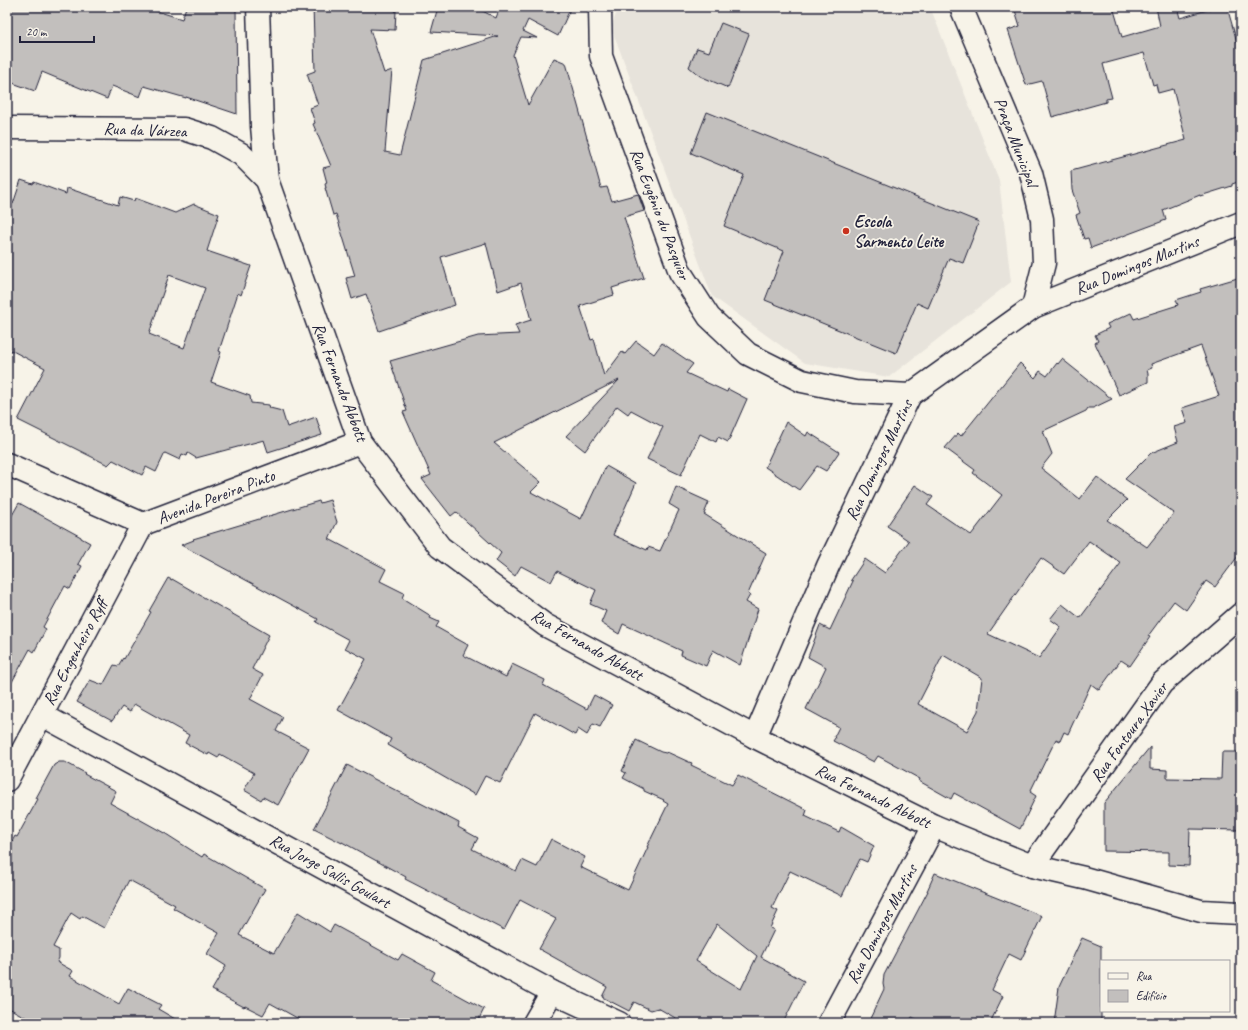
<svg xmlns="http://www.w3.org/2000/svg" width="1248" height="1030" font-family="Caveat,sans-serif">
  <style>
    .built { fill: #e7e3db }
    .building { fill: #c2bfbd; stroke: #22223b; fill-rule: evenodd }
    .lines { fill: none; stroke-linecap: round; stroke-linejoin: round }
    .minor-casing { stroke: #22223b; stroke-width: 25 }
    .minor { stroke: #f7f3e8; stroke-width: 22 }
    .poi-dot { fill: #c8321e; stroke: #f7f3e8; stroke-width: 1.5 }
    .labels { text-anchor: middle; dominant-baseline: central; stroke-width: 3.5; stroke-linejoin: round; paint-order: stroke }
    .street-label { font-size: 17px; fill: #22223b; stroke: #f7f3e8 }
    .poi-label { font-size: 17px; font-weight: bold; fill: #22223b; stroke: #f7f3e8; text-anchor: start }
  </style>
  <rect width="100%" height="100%" fill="#f7f3e8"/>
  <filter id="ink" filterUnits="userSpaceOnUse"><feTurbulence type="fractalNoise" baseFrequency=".025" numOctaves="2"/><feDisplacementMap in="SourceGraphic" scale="8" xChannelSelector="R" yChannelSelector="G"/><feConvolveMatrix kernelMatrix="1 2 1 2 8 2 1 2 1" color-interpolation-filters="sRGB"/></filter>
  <g filter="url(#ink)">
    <polygon class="built" points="619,7 930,7 999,180 1011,282 889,377 805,363 712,296 611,27"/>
    <g class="building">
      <polygon points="7,7 144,7 182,19 186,7 236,7 237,114 186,97 186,98 144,86 140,97 112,86 107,99 42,72 35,91 7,81"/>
      <polygon points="313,7 388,7 396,11 395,30 370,29 384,73 392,70 385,152 400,155 424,60 498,36 431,32 438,7 475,7 496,18 500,7 571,7 558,36 528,20 523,31 537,38 521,37 513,55 528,105 554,58 566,63 601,188 607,187 612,201 638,194 644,211 624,217 644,278 612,288 614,295 580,306 591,340 594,339 604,376 622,352 625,354 636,341 654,354 662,343 693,364 686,373 727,392 728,389 747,399 728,442 718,437 716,442 700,434 681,475 647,459 663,427 631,410 628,414 617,406 585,451 566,436 619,380 494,443 541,482 531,492 581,519 606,466 636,483 613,535 647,550 648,547 660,551 679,510 669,504 676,487 709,502 704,514 766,553 748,594 750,595 746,602 758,609 740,665 713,650 706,666 681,655 682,651 623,624 619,634 601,623 606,611 590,604 596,590 557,571 551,582 521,566 515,576 496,561 501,553 456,512 451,516 422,479 431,475 403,412 407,411 390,361 478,336 519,334 515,325 531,320 521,283 498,291 486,243 441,257 455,305 379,331 366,294 352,299 346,278 355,276 336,214 333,215 325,188 326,188 325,184 327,183 323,168 331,166 313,124 315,123 310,108 318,105 307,74 315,71"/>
      <polygon points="1014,7 1113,7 1122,37 1160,26 1156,7 1177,7 1180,18 1217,7 1227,7 1237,42 1241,41 1241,151 1235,152 1241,173 1241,181 1232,184 1232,186 1200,196 1200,195 1163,210 1166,220 1091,248 1088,238 1084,239 1076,215 1080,213 1072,190 1071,171 1186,140 1173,89 1158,93 1156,84 1153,85 1144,53 1103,64 1112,98 1106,99 1106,102 1052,117 1042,81 1026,85 1008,30 1020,26"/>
      <polygon points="721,23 749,34 728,88 700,76 689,67 697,48 709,52"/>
      <polygon points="707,112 979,222 963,263 949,258 928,308 917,303 896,353 765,300 784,251 724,226 744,175 691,153"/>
      <path d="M 21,180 L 33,184 L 34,182 L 66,194 L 67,188 L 118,205 L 120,197 L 134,201 L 135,198 L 175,213 L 194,204 L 219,214 L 207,251 L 251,266 L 241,295 L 238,293 L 219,351 L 221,352 L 211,382 L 250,396 L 251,403 L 269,405 L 270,408 L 282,411 L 287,427 L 316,417 L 322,435 L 268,452 L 264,440 L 196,458 L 188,453 L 187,456 L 182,454 L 180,460 L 165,453 L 156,472 L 146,467 L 142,475 L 113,460 L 108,465 L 18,420 L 45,368 L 7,348 L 7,201 L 13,204 ZM 169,275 L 205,288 L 184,348 L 149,334 Z"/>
      <path d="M 1241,277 L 1241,552 L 1215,587 L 1206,581 L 1186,610 L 1174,601 L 1148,636 L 1150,637 L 1130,666 L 1121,660 L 1099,690 L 1091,684 L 1068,734 L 1064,732 L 1060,741 L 1056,739 L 1030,792 L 1036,796 L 1020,829 L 954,793 L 951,799 L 919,781 L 920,779 L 878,756 L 874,762 L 833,741 L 835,738 L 834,737 L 839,727 L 806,709 L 826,667 L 808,657 L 820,625 L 830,630 L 853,581 L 851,580 L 865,559 L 885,573 L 909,541 L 887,526 L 915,485 L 933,497 L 927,505 L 971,535 L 1002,495 L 973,473 L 975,470 L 945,448 L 958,433 L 961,436 L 1020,363 L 1035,378 L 1040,371 L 1047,376 L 1057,363 L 1058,364 L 1062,359 L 1112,399 L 1093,408 L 1088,408 L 1086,411 L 1043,431 L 1052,454 L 1041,468 L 1080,499 L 1097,477 L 1127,500 L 1107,520 L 1147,547 L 1174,513 L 1125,479 L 1151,453 L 1178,442 L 1174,427 L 1187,423 L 1182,408 L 1219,396 L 1201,346 L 1151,364 L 1152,368 L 1147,370 L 1148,374 L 1148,382 L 1119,395 L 1095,343 L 1098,341 L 1095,335 L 1109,328 L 1107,324 L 1131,313 L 1134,319 L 1178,305 L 1176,300 L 1201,292 L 1200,289 ZM 1089,541 L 1121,563 L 1080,618 L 1062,604 L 1050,619 L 1061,627 L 1039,658 L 988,634 L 1041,558 L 1064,574 ZM 943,655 L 982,678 L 978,711 L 967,731 L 918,704 Z"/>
      <polygon points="786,422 806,436 808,432 839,452 826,471 817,466 799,490 765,467"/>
      <polygon points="330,500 337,522 329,539 386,569 380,581 404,593 402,598 431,616 430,618 439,622 436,627 468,645 463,655 506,677 512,664 545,680 543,685 587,709 594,695 612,705 600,727 593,724 587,735 578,729 575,735 535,713 500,783 485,776 475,795 388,745 391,739 338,710 366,659 345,648 349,640 316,622 318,619 181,545 194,540 193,539 319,501 320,503"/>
      <polygon points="19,503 81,537 81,538 90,543 78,564 82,566 70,589 65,586 43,627 46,629 34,652 30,649 7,691 7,524"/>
      <polygon points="168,578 172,580 172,579 269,635 252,669 263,675 250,699 283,717 276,731 309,748 278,805 263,797 261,800 244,790 254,773 220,754 218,758 209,753 208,755 185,743 189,735 141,708 134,704 130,712 122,707 112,721 77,702 90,680 103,685 114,665 118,666 123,658 124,659 151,612 149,611"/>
      <path d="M 636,740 L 661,752 L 666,753 L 667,752 L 689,762 L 692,763 L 691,765 L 732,785 L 738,775 L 807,810 L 805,816 L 839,832 L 841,827 L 874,846 L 867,862 L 860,859 L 842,896 L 790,871 L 772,908 L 778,911 L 770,928 L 774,930 L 761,957 L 804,981 L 783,1023 L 684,1023 L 658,1008 L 651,1010 L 634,1002 L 629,1011 L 602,997 L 607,987 L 539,949 L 556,919 L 520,900 L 504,930 L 405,879 L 406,877 L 342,842 L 342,843 L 314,829 L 347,765 L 459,823 L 458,827 L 478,838 L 472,849 L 516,871 L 522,860 L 537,867 L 551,839 L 585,857 L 580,867 L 628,890 L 648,847 L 647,847 L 668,804 L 663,801 L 664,800 L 644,791 L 644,789 L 623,778 L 626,773 L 622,771 ZM 717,924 L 757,956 L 741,989 L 696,961 Z"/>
      <polygon points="1150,747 1150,769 1167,770 1167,778 1221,779 1222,752 1241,752 1241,830 1190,829 1189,866 1169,865 1169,852 1104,851 1104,803"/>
      <polygon points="59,762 65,762 85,773 84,774 116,791 110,803 166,834 202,857 204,854 265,889 239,935 274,953 298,912 330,932 334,925 398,960 402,954 435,972 431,980 484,1009 477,1023 306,1023 270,1003 263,1015 245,1006 244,1007 212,990 226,966 207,954 219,933 173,908 175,905 129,880 104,928 82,916 80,919 71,913 53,947 59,950 59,958 57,962 73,971 70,976 119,1004 128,988 161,1005 158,1009 182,1023 36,1023 7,1007 7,851 15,836 17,837 38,799 36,798 54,765"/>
      <polygon points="935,873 1042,916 1021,960 1009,954 992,990 1003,996 990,1023 924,1023 912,1017 908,1023 868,1023 884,989 883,984 884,975 928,891 927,891"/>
      <polygon points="1082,938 1101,946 1101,1023 1054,1023 1059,987"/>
    </g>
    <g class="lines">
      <g class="minor-casing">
        <g id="minor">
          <polyline points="258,7 262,126 267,180 360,442 440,547 545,625 755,737 934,826 1032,866 1084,878 1201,911 1241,913"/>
          <polyline points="600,7 601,56 680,272 709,317 748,354 802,381 855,392 910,395"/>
          <polyline points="961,7 1031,173 1042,219 1044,263 1033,307"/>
          <polyline points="7,128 184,129 212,138 241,154 267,180"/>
          <polyline points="7,464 143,524 360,442"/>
          <polyline points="42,715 552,992 619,1023"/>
          <polyline points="755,737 828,566 910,395 1033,307 1241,223"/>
          <polyline points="7,780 143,524"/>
          <polyline points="1032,866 1162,683 1241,614"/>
          <polyline points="534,1023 552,992"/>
          <polyline points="829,1023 934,826"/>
        </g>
      </g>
      <use href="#minor" class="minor"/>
    </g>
  </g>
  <circle class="poi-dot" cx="846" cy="231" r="4"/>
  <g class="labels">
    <g class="street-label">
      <text transform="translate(145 130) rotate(2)">Rua da Várzea</text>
      <text transform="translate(1016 142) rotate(69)">Praça Municipal</text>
      <text transform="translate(660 214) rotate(69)">Rua Eugênio du Pasquier</text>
      <text transform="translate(1137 265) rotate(-22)">Rua Domingos Martins</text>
      <text transform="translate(340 382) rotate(69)">Rua Fernando Abbott</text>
      <text transform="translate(879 460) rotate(-64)">Rua Domingos Martins</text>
      <text transform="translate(216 497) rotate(-21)">Avenida Pereira Pinto</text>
      <text transform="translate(587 645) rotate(30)">Rua Fernando Abbott</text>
      <text transform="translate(75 652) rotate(-62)">Rua Engenheiro Ryff</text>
      <text transform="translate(1129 732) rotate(-54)">Rua Fontoura Xavier</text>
      <text transform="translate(873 796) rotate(26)">Rua Fernando Abbott</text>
      <text transform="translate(330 871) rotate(29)">Rua Jorge Sallis Goulart</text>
      <text transform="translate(882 924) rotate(-62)">Rua Domingos Martins</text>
    </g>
    <g class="poi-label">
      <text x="854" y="221">Escola<tspan x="854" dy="20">Sarmento Leite</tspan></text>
    </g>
  </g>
  <rect width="1248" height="1030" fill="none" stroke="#f7f3e8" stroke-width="24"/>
  <rect x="12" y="12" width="1224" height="1006" fill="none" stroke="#22223b" stroke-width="1.5" filter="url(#ink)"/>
  <rect x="1100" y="960" width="130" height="52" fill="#f7f3e8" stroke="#a29fa3"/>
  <rect x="1108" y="973" width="20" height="6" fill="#f7f3e8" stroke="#a29fa3"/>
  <text x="1136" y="980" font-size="12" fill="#22223b">Rua</text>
  <rect x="1108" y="990" width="20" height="12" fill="#c2bfbd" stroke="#a29fa3"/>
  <text x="1136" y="1000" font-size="12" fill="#22223b">Edifício</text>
  <path d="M20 36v6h74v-6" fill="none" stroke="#22223b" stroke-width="2"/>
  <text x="26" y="36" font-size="12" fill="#22223b" stroke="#f7f3e8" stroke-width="3" paint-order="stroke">20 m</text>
</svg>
